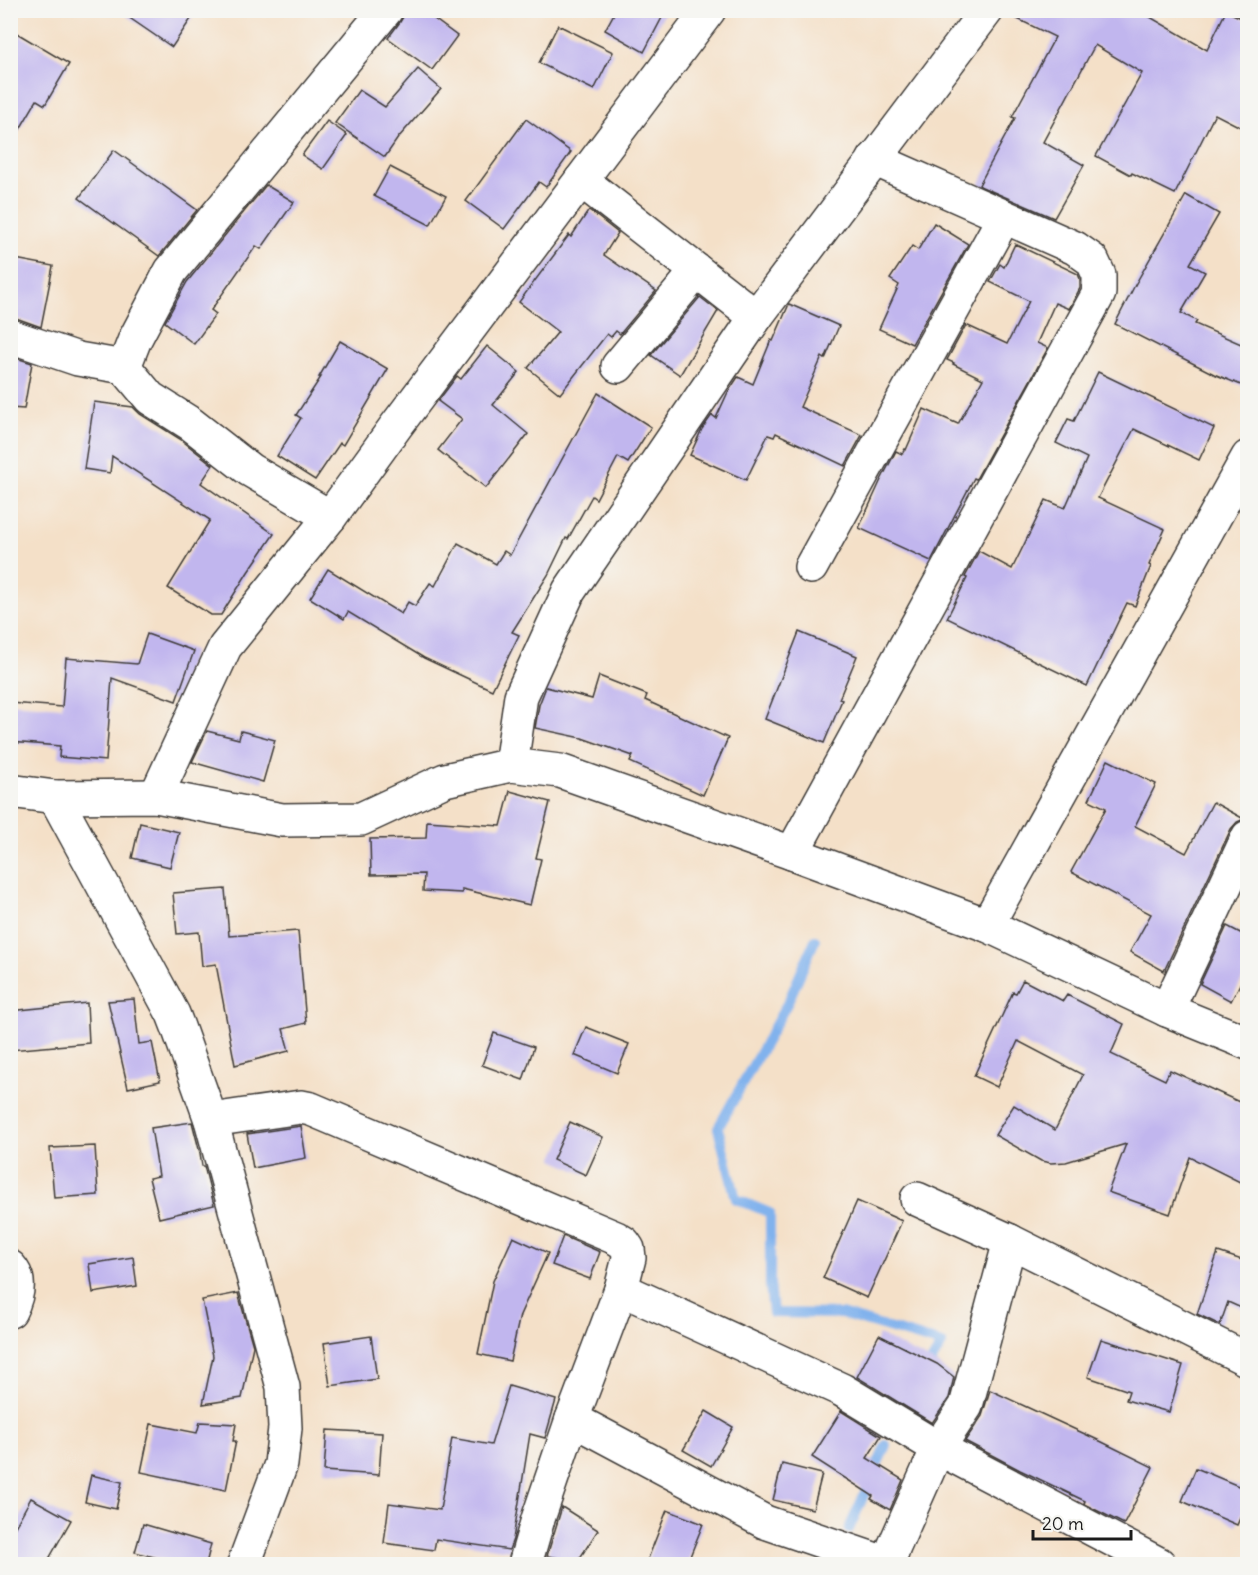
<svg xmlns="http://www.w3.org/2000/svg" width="1258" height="1575" font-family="Delius,sans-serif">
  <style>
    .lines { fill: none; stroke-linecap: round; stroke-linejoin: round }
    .stream { stroke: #81b2ed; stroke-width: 10 }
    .building { fill: #c1b6ee }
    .minor-casing { stroke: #3c3936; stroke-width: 36 }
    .minor { stroke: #fff; stroke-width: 33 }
  </style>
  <rect width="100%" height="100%" fill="#f6f6f2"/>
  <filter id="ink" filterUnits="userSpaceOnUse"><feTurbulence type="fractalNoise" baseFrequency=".0167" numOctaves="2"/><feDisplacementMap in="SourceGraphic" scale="12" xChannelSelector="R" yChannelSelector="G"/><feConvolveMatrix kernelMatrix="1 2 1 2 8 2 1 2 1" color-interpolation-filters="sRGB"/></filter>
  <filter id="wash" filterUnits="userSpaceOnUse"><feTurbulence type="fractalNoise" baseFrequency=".008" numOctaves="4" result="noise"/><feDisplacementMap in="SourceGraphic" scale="24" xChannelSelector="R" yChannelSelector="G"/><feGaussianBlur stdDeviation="1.35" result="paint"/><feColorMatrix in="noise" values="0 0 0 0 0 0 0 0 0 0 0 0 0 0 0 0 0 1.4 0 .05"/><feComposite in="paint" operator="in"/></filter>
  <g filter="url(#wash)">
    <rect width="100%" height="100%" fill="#f4e0c8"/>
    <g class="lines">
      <g class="stream">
        <polyline points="815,940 788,1002 718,1128 736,1199 770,1213 770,1285 773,1313 841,1314 942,1344 924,1374"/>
        <polyline points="849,1529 886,1445"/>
      </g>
    </g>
    <g id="blocks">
      <g class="building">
        <polygon points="118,10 197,10 172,47"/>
        <polygon points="407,10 422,10 457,36 432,70 388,38 400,22"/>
        <polygon points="616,10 666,10 644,52 605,30"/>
        <polygon points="1005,10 1138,10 1207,50 1226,11 1248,21 1248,131 1215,114 1175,194 1132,173 1131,175 1096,156 1142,73 1095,45 1043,142 1084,165 1054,218 982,187 979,185 1015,118 1012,117 1055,37 1005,13"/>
        <polygon points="558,25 613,52 594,90 539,63"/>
        <polygon points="10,29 69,64 45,105 37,100 10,146"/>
        <polygon points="418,69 441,89 398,138 385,157 335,123 359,90 385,107"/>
        <polygon points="526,119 571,152 546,187 539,182 504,229 466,201"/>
        <polygon points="327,121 347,135 323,169 302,155"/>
        <polygon points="114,150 197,210 159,256 79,198"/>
        <polygon points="390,167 446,196 430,225 374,196"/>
        <polygon points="266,185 294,202 261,249 256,246 211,310 216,314 194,344 165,322 187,282"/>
        <polygon points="1186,195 1219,214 1190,264 1205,272 1181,313 1197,321 1195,324 1248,347 1248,388 1214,374 1115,324 1135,285"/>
        <polygon points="589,210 618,233 604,255 656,291 620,334 616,331 611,337 607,334 560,394 528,368 558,332 519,302 569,235 571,237"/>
        <polygon points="934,223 968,244 912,344 879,329 899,285 890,279 912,246 918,250"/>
        <polygon points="1015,244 1078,274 1080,279 1080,288 1069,309 1055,303 1037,343 1048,348 976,479 974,478 931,561 859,528 880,482 896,451 902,454 905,449 906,450 924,409 958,424 983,379 953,364 954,363 947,360 966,325 1007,344 1029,301 990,282 1000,264 1004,267"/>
        <polygon points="10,258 53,266 41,327 16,318 10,318"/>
        <polygon points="700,297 718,311 680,375 651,355"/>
        <polygon points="789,304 839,326 825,359 822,357 800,407 862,435 845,466 776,433 774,437 768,435 746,480 690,455 702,429 712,415 716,418 728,392 738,377 753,384 771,340 773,341"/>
        <polygon points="340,341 388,369 343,445 340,443 315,480 277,456 301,418 296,415 321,377 319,377"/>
        <polygon points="487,346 519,372 493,405 528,434 486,488 438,450 462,419 438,401 457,376 461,379"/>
        <polygon points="10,356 32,363 24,409 10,408"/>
        <polygon points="1098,372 1214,428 1199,460 1134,429 1098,498 1165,529 1149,565 1151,566 1135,606 1127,603 1087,686 947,618 967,578 965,577 979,551 1012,569 1046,500 1065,508 1087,458 1056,443 1068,419 1074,421"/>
        <polygon points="598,393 651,427 628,463 618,457 596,499 592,496 568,539 566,538 548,575 512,632 519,635 492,690 424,658 348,612 344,619 310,598 328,569 401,614 408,602 415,606 430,583 435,586 458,543 496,564 504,551 510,555"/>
        <polygon points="94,402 133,407 140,414 180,439 213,465 201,483 274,534 248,572 221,615 211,615 168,588 210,520 112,456 110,473 84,469"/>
        <polygon points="799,632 857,656 839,699 842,700 824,743 765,719"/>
        <polygon points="147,634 194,651 176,701 112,678 106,761 59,757 60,746 10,742 10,703 62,707 66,658 137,664"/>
        <polygon points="599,676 647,695 645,700 728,738 703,795 630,762 633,756 582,738 535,728 539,705 546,687 592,699"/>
        <polygon points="207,731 239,739 241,731 275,740 263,782 192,762"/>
        <polygon points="1108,760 1156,784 1135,826 1186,853 1213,802 1244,819 1237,822 1231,829 1164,971 1130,952 1151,914 1071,872 1106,808 1089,800"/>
        <polygon points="510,791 550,802 536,858 541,859 530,905 462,889 462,893 423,891 424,874 371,875 370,839 426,838 427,821 501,826"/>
        <polygon points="140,823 179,832 170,867 132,858"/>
        <polygon points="225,889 229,936 298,931 306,1023 283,1029 289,1051 235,1065 216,964 202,966 199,932 177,934 173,893"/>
        <polygon points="1227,926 1248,937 1248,969 1231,1001 1200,984"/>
        <polygon points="1023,980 1063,1001 1067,995 1124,1024 1111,1054 1165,1080 1170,1070 1248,1106 1248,1186 1190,1157 1170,1214 1108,1192 1126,1144 1066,1162 1051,1163 1041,1161 995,1135 1014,1105 1055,1130 1083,1075 1018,1041 997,1087 974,1076 1013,992 1016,993"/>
        <polygon points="134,999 139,1044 152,1042 160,1081 128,1088 108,1001"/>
        <polygon points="87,1003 89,1043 10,1050 10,1011"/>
        <polygon points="586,1027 629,1044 617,1073 574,1055"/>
        <polygon points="494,1033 534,1047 523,1080 482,1065"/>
        <polygon points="192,1122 200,1153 202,1166 204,1166 214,1205 159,1218 149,1178 159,1176 151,1128"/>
        <polygon points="570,1122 603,1137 586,1175 553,1160"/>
        <polygon points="301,1126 306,1158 253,1168 247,1134"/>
        <polygon points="95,1146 98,1195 54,1198 50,1148"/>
        <polygon points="857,1201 902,1221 867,1298 823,1278"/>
        <polygon points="563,1236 600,1252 590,1279 552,1265"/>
        <polygon points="513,1237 548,1253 520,1315 510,1361 478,1354 493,1281"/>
        <polygon points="1218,1252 1248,1262 1248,1311 1228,1302 1220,1325 1197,1314"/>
        <polygon points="133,1257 137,1286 93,1293 89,1264"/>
        <polygon points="238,1293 253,1346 242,1398 203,1404 213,1356 202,1300"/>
        <polygon points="879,1335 937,1364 954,1377 949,1398 932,1423 857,1377"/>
        <polygon points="371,1336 377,1379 330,1386 324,1343"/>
        <polygon points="1101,1339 1183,1365 1169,1412 1126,1400 1129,1391 1088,1377"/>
        <polygon points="509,1386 556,1400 545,1438 530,1434 513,1539 509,1550 436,1539 434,1550 384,1543 389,1503 440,1510 452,1438 491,1445"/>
        <polygon points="990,1390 1100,1441 1153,1467 1124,1524 1084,1504 1085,1501 1020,1470 965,1441 982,1416"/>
        <polygon points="706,1411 733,1427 711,1466 683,1450"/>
        <polygon points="841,1411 881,1436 867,1458 903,1480 890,1510 871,1499 873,1496 812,1457"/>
        <polygon points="200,1422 236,1424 233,1441 236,1441 226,1490 141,1472 151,1424 197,1433"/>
        <polygon points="327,1430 382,1433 379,1475 324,1471"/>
        <polygon points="782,1464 822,1474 813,1509 773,1500"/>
        <polygon points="1196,1468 1248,1490 1248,1500 1237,1525 1182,1501"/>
        <polygon points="91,1475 122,1482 116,1509 85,1502"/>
        <polygon points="31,1498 71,1520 46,1564 10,1564 10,1536"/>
        <polygon points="562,1507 598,1530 578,1561 547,1556"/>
        <polygon points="667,1510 703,1524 687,1564 646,1564"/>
        <polygon points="143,1524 211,1544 206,1564 180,1564 135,1552"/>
      </g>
    </g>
  </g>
  <g filter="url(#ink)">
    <use href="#blocks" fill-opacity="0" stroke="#3c3936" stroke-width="1.5"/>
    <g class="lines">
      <g class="minor-casing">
        <g id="minor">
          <polyline points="581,180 756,317"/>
          <polyline points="10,336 78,359 124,367"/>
          <polyline points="618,366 697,271"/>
          <polyline points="330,517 250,470 191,424 150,398 124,367 135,339 171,271 386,10"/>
          <polyline points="811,567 1004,217"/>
          <polyline points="511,765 521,696 569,591 756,317 987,10"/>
          <polyline points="10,791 55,797 156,796 282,820 361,819 445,780 511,765 560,771 792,853 987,925 1167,1010 1248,1043"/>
          <polyline points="156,796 225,647 330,517 396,426 709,10"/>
          <polyline points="55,797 173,1014 178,1027 211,1120 283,1387 285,1428 281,1464 244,1564"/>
          <polyline points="792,853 1099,293 1099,275 1092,260 1075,248 874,159"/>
          <polyline points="987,925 1248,457"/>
          <polyline points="1167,1010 1248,837"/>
          <polyline points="211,1120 301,1107 311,1109 616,1238 624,1243 628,1249 629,1258 621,1289 572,1419 538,1519 525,1564"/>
          <polyline points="917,1199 1010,1241"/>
          <path d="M 10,1267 C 22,1280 17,1297 10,1311"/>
          <polyline points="621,1289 842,1390 938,1448 1159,1564"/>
          <polyline points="572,1419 765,1522 888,1564"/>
          <polyline points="888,1564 894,1547 938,1448 966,1406 1010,1241 1248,1360"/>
        </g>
      </g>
      <use href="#minor" class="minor"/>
    </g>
  </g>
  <rect width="1258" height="1575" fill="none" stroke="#f6f6f2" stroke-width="36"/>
  <path d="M1033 1530v9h98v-9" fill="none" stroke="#1c1c1c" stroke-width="3"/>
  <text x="1042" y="1530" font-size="18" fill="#1c1c1c" stroke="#f6f6f2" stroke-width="4.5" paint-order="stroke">20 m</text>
</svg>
